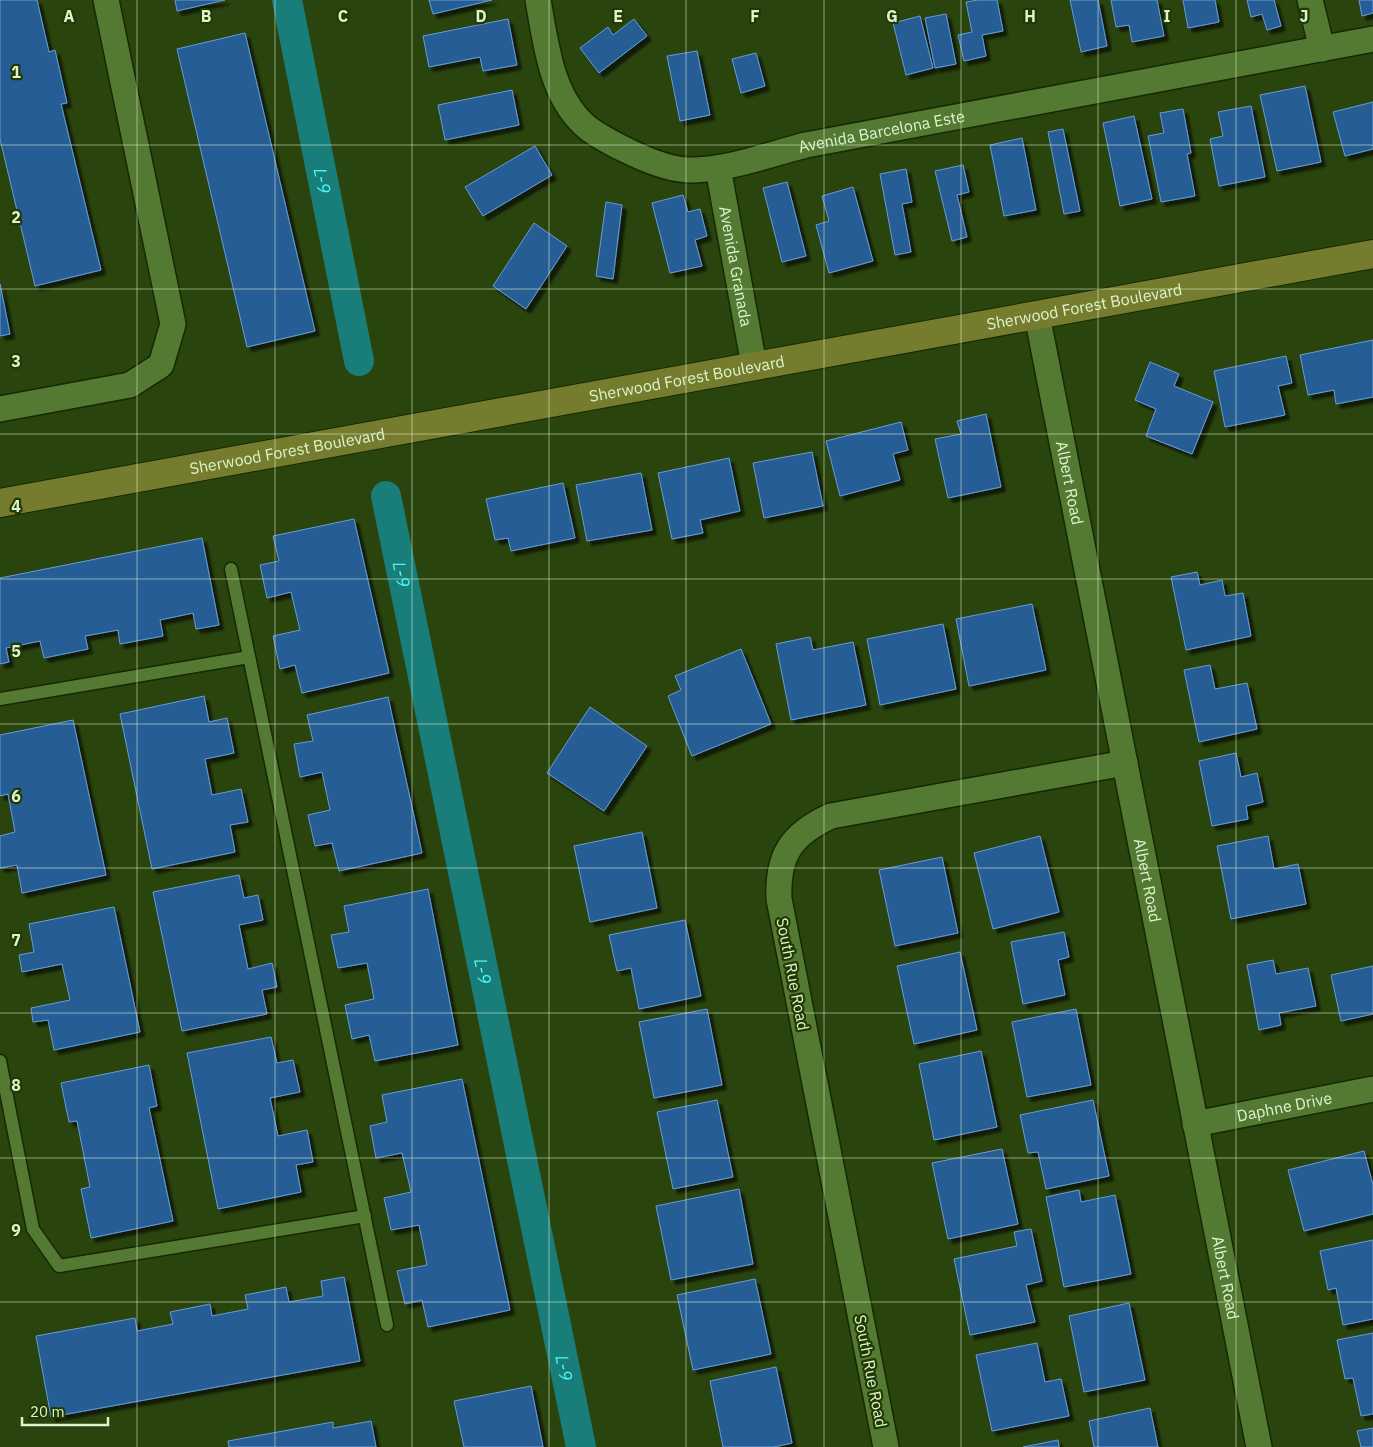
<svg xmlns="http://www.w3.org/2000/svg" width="1373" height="1447" font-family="'IBM Plex Sans',sans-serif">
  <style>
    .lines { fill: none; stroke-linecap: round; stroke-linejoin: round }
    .canal { stroke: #197d7a; stroke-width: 30 }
    .building { fill: #275d95; stroke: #669cd9; filter: url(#shadow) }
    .lane-casing { stroke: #162903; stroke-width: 15 }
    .street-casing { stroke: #162903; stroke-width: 28 }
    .secondary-casing { stroke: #162903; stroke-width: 30 }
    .lane { stroke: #547933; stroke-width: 12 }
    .street { stroke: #547933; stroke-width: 25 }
    .secondary { stroke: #757c2e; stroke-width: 28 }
    .grid { fill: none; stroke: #def3ce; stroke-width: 1; stroke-opacity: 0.55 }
    .labels { text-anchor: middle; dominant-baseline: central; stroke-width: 4.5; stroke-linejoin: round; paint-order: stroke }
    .street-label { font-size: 16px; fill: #def3ce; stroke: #203a01 }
    .water-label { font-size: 18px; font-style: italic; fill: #4bf8f3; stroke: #203a01 }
    .grid-label { font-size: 16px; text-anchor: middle; font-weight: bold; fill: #def3ce; stroke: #203a01; stroke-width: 4.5; stroke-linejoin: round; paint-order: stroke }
  </style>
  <defs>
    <filter id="shadow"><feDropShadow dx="4.5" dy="4.5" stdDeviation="1" flood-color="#0009"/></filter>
  </defs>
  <rect width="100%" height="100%" fill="#2a440e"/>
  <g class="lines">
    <g class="canal">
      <path id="s1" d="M 287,0 L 359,361"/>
      <path id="s2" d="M 386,496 L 581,1447"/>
    </g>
  </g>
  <g class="building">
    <polygon points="0,0 37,0 49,52 55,50 67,103 61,104 101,270 35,286 0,139"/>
    <polygon points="175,0 225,0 177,11"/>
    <polygon points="429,0 492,0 433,14"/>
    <polygon points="978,0 997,0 1003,31 982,35 986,56 964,61 958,35 972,32 966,2"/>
    <polygon points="1070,0 1098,0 1107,46 1081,52"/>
    <polygon points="1111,0 1157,0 1164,36 1132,42 1129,25 1116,27"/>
    <polygon points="1183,0 1215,0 1219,22 1188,28"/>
    <polygon points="1247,0 1274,0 1281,26 1267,30 1262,14 1251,17"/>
    <polygon points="1359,0 1373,0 1373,13 1362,16"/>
    <polygon points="946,14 956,64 935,68 925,18"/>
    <polygon points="920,16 933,68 906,75 893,23"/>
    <polygon points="508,19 517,65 483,71 480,57 429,67 423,36"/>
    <polygon points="634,19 647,36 599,73 580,48 608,27 613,35"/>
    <polygon points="245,33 315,331 247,347 177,49"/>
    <polygon points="697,51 710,115 680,121 667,56"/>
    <polygon points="756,53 765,86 741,93 732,59"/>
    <polygon points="1305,86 1321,162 1277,171 1260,95"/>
    <polygon points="512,90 519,125 445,140 438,105"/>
    <polygon points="1373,102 1373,149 1345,156 1333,112"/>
    <polygon points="1251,106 1265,177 1219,186 1210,139 1223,136 1218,112"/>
    <polygon points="1183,109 1191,153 1187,154 1195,196 1161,202 1148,136 1164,133 1160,113"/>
    <polygon points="1134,116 1152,199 1120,206 1103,123"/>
    <polygon points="1063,129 1080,211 1064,214 1048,132"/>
    <polygon points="1022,138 1036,210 1004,216 990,145"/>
    <polygon points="535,146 552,175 483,216 465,187"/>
    <polygon points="963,165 969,192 957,195 967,237 952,241 935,171"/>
    <polygon points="906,169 912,202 902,204 911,252 895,255 880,174"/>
    <polygon points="787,182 806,256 782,262 763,188"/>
    <polygon points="853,187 873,261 829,273 816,225 829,221 822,196"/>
    <polygon points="683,195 688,212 700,209 707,236 695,240 702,266 670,273 652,203"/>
    <polygon points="606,202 622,205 613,279 596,276"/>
    <polygon points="534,223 567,246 526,309 493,286"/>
    <polygon points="0,284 10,334 0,336"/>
    <polygon points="1373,340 1373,397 1336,404 1334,390 1308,395 1300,355"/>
    <polygon points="1286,356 1292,383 1278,386 1285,415 1225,427 1214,371"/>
    <polygon points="1150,362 1179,374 1174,386 1213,402 1192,454 1146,436 1156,409 1135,400"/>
    <polygon points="986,414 1001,487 948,498 935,439 961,434 957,421"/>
    <polygon points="901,422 908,450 893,454 900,480 840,496 826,441"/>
    <polygon points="812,452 823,506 764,518 753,463"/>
    <polygon points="729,458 740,511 700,520 703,533 672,539 658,473"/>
    <polygon points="641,473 652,530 587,541 576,485"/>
    <polygon points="563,483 575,538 511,551 508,538 495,540 486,499"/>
    <polygon points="354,519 389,673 302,693 295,665 280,669 273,636 300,630 291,592 267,598 260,565 279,561 273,536"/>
    <polygon points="202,538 219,625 196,629 193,613 160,620 163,636 120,644 118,630 85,636 88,649 44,658 40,641 6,648 9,662 0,664 0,578"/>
    <polygon points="1197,572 1200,585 1222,580 1225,596 1243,593 1251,636 1186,650 1171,577"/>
    <polygon points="1032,604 1046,670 969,686 956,619"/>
    <polygon points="943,624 956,689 880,705 867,639"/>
    <polygon points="810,637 813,650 853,642 866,705 791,720 776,644"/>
    <polygon points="741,649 771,724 692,756 668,696 681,690 675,676"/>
    <polygon points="1210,665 1215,689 1247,683 1257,729 1199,742 1184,670"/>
    <polygon points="204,696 209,722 227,718 234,753 205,759 212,795 241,789 248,822 230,825 235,852 152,869 120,714"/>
    <polygon points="388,697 422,853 339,871 332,843 315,846 308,815 330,810 322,772 300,777 294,744 313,741 307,715"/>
    <polygon points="590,707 647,746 604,811 547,773"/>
    <polygon points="73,720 106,875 22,893 17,865 0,868 0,836 15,832 8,794 0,796 0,735"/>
    <polygon points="1236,753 1241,777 1257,773 1263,802 1246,806 1248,819 1212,826 1199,761"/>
    <polygon points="642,832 657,908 590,922 574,846"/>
    <polygon points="1040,836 1059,912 993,929 974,853"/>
    <polygon points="1268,836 1274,869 1298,864 1306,904 1231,919 1217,846"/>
    <polygon points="942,857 958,933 895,946 879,870"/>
    <polygon points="239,875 244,898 258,895 263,920 239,925 248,969 272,963 277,987 262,990 267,1014 182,1031 153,892"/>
    <polygon points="428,889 458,1045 375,1061 369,1035 352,1039 345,1005 374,999 367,963 338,968 331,935 349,932 344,906"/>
    <polygon points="114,907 140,1032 54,1050 48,1020 33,1022 31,1008 70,1000 62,964 22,972 19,955 34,952 29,924"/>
    <polygon points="685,920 701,996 639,1009 631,968 617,971 609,935"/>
    <polygon points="1064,932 1069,957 1058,960 1065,995 1023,1004 1011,942"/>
    <polygon points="960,952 977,1030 914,1044 897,966"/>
    <polygon points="1273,960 1276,974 1308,968 1316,1006 1279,1013 1281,1025 1259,1030 1247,965"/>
    <polygon points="1373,966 1373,1014 1341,1021 1331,975"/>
    <polygon points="707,1009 722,1085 654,1098 639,1022"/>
    <polygon points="1076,1009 1091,1085 1027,1097 1012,1022"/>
    <polygon points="271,1037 277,1063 293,1060 300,1092 270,1098 278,1136 307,1130 313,1162 296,1165 301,1192 218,1209 187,1053"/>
    <polygon points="981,1051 997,1127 934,1140 919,1064"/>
    <polygon points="149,1065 157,1106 149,1108 173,1221 91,1238 81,1189 90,1187 77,1121 69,1122 61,1083"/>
    <polygon points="462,1079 510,1310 428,1327 422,1300 405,1304 397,1271 427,1265 419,1225 391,1230 384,1198 411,1192 402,1153 376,1158 370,1126 387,1122 382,1095"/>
    <polygon points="717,1100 733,1177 673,1189 657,1112"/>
    <polygon points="1093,1100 1109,1176 1046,1189 1038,1152 1028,1153 1020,1115"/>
    <polygon points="1002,1149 1018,1224 948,1239 932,1163"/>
    <polygon points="1364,1151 1373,1185 1373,1214 1304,1231 1288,1170"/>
    <polygon points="739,1189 753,1264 671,1280 656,1206"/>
    <polygon points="1079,1190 1081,1202 1115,1195 1131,1274 1064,1287 1046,1197"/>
    <polygon points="1031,1229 1042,1281 1026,1285 1035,1322 970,1335 954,1259 1017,1246 1014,1232"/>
    <polygon points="1373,1240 1373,1319 1343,1325 1336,1288 1328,1290 1320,1251"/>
    <polygon points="344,1277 360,1361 51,1417 36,1336 135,1318 137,1331 173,1324 170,1312 210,1304 212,1316 248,1309 245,1295 286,1287 289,1302 323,1296 321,1281"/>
    <polygon points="755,1279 771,1354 693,1370 677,1295"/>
    <polygon points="1129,1303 1145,1380 1084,1392 1069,1316"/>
    <polygon points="1373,1333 1373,1414 1361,1416 1353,1378 1345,1379 1337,1340"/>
    <polygon points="1037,1343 1045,1382 1061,1379 1069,1416 992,1431 976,1355"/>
    <polygon points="776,1367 792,1443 774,1447 723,1447 710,1381"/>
    <polygon points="531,1386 543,1447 464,1447 454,1401"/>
    <polygon points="1150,1408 1158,1447 1094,1447 1089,1421"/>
    <polygon points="371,1421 376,1447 229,1447 228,1441 333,1422 333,1428"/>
    <polygon points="1373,1428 1373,1447 1361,1447 1357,1431"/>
    <polygon points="1058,1440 1059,1447 1023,1447"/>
  </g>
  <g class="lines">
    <g class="lane-casing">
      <g id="lane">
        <polyline points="231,569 387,1325"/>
        <polyline points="0,699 249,657"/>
        <polyline points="0,1061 33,1229 59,1266 365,1216"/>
      </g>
    </g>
    <g class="street-casing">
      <g id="street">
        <path id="s3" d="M 538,0 C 546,44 551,99 589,129 C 603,139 617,146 632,153 C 651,162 674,171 694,170 C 732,169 770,154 806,145 L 1373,39"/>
        <polyline points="1310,0 1322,49"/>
        <path id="s4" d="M 718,168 L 754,365"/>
        <path id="s5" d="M 1037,315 L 1259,1447"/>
        <polyline points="0,409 130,385 161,365 173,324 106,0"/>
        <path id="s6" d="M 1195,1124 L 1373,1089"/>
        <path d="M 886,1447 L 779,899 C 777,856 791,834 831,816 L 1125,763"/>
      </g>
    </g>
    <g class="secondary-casing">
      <g id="secondary">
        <path id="s7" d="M 0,503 L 1373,254"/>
      </g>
    </g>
    <use href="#lane" class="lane"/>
    <use href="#street" class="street"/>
    <use href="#secondary" class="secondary"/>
  </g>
  <path class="grid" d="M 137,0 L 137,1447M 275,0 L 275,1447M 412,0 L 412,1447M 549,0 L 549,1447M 686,0 L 686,1447M 824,0 L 824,1447M 961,0 L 961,1447M 1098,0 L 1098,1447M 1236,0 L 1236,1447M 0,145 L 1373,145M 0,289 L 1373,289M 0,434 L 1373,434M 0,579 L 1373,579M 0,724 L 1373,724M 0,868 L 1373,868M 0,1013 L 1373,1013M 0,1158 L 1373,1158M 0,1302 L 1373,1302"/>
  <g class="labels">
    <g class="street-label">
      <text stroke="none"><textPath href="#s3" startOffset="448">Avenida Barcelona Este</textPath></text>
      <text stroke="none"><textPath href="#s4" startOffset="100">Avenida Granada</textPath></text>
      <text stroke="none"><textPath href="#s7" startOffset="1102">Sherwood Forest Boulevard</textPath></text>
      <text stroke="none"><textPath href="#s7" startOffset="698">Sherwood Forest Boulevard</textPath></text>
      <text stroke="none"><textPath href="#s7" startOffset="292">Sherwood Forest Boulevard</textPath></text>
      <text stroke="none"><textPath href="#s5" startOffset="171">Albert Road</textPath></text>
      <text stroke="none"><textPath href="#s5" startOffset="576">Albert Road</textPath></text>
      <text transform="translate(793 974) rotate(79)">South Rue Road</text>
      <text stroke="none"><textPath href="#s6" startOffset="91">Daphne Drive</textPath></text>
      <text stroke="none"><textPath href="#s5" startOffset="981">Albert Road</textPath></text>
      <text transform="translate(871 1371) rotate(79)">South Rue Road</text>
    </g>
    <g class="water-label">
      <text stroke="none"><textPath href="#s1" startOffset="184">L-9</textPath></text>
      <text stroke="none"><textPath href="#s2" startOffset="80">L-9</textPath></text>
      <text stroke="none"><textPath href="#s2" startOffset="485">L-9</textPath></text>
      <text stroke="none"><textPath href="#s2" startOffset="890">L-9</textPath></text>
    </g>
  </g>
  <g class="grid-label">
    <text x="69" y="22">A</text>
    <text x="206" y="22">B</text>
    <text x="343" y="22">C</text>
    <text x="481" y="22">D</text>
    <text x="618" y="22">E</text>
    <text x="755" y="22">F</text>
    <text x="892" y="22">G</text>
    <text x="1030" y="22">H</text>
    <text x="1167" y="22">I</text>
    <text x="1304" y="22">J</text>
    <text x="16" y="78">1</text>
    <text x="16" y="223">2</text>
    <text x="16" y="367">3</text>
    <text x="16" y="512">4</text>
    <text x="16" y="657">5</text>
    <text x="16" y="802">6</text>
    <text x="16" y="946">7</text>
    <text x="16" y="1091">8</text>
    <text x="16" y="1236">9</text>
  </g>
  <path d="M22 1417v8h86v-8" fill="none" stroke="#def3ce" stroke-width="2.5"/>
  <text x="30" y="1417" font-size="15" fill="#def3ce" stroke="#203a01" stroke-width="4" paint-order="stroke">20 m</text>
</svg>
